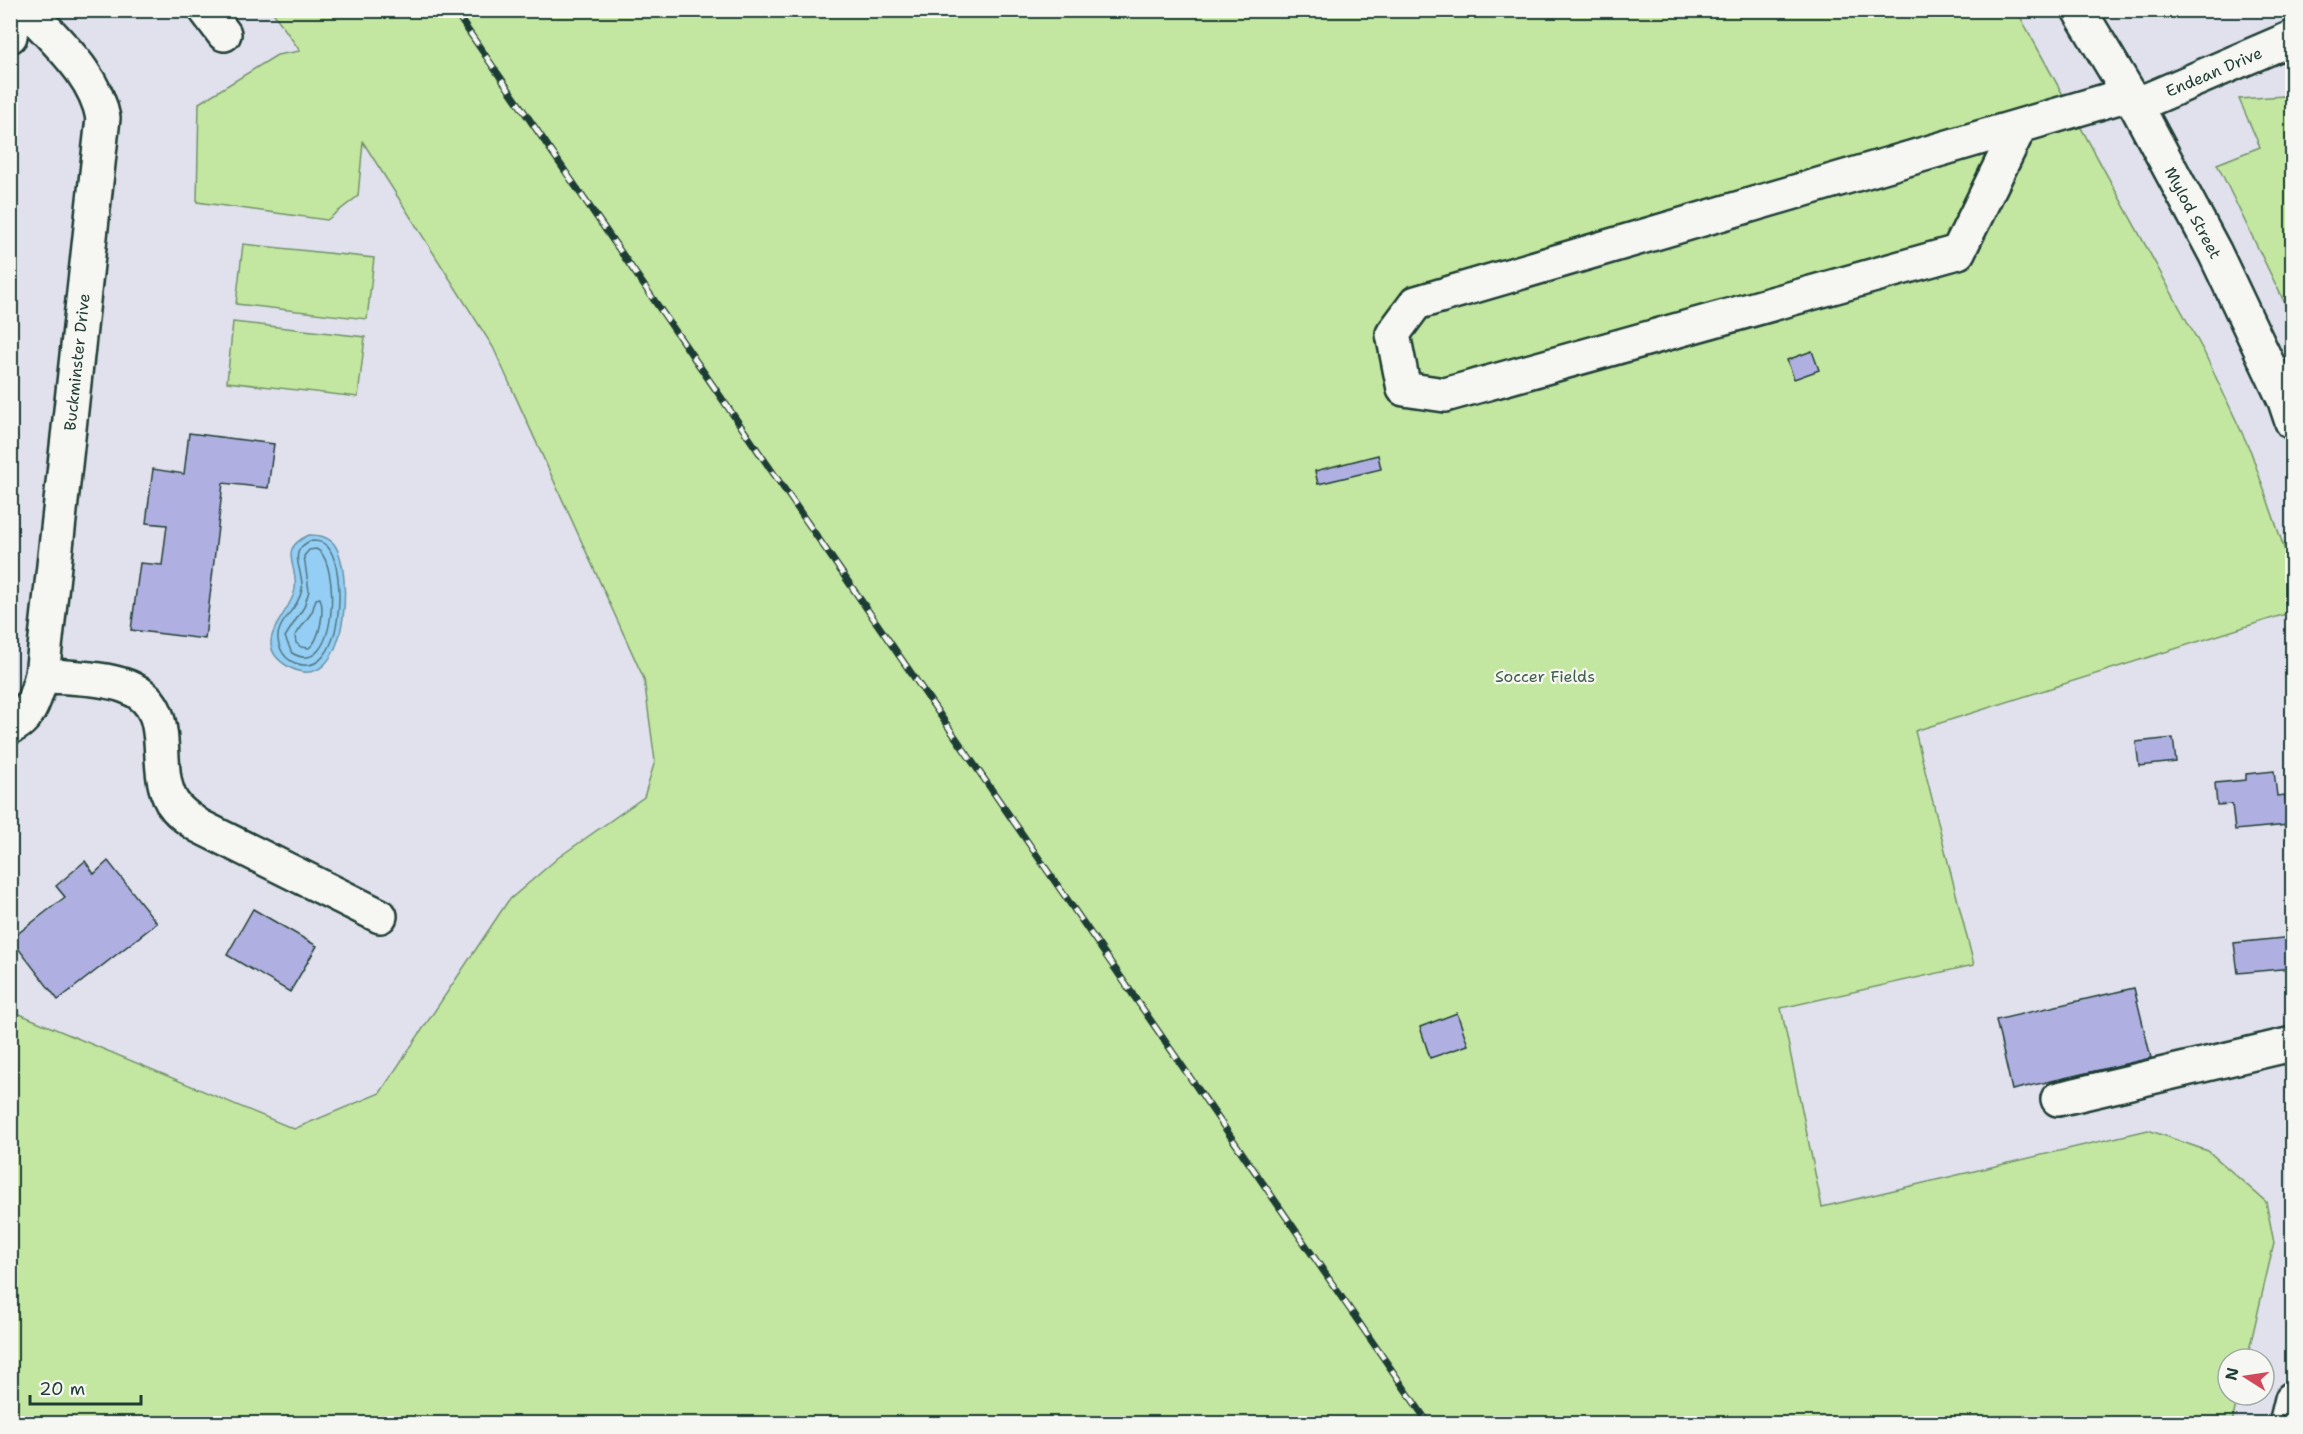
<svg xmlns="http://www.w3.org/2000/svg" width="2303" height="1434" font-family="'Shantell Sans',sans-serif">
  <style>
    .green { fill: #c3e7a0; stroke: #71926a; stroke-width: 1.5 }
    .water { fill: #95cef4; stroke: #6694a7; stroke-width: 1.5 }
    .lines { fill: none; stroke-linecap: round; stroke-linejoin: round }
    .shore { stroke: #4e7781; stroke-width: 1.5 }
    .building { fill: #afb0e1; stroke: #1f3d34; stroke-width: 1.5 }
    .minor-casing { stroke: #1f3d34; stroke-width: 38 }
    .minor { stroke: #f6f6f2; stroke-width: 33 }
    .rail-casing { stroke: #1f3d34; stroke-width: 7 }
    .rail { stroke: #f6f6f2; stroke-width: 4.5; stroke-dasharray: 14; stroke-linecap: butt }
    .labels { text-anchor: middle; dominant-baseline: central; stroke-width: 4.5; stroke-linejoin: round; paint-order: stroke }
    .street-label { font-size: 16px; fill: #1f3d34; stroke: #f6f6f2 }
    .park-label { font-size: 16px; fill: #405f4a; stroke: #f6f6f2 }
  </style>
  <rect width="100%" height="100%" fill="#e1e1ed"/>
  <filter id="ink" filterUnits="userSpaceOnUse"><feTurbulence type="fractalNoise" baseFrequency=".0167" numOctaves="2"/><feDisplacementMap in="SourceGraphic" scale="12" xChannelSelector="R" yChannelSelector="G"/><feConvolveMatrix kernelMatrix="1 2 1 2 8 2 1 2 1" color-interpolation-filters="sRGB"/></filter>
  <g filter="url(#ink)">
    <g class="green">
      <polygon points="272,11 2017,11 2204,352 2251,452 2292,571 2292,612 1915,731 1974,965 1781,1008 1822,1207 2148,1130 2208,1151 2266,1202 2274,1243 2247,1359 2228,1359 2228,1395 2238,1395 2232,1423 11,1423 10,1010 294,1129 380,1093 508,901 559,857 644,797 655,761 644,679 493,347 363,142 358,196 327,220 197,202 199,103 277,55 300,51"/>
      <polygon points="2284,96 2292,114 2292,318 2217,164 2260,147 2239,99"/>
      <polygon points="243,244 374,258 367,319 236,304"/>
      <polygon points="233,322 365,337 358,397 227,382"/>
    </g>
    <path class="water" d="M 309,535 C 318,535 327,536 334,544 C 355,573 347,699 289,667 C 247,643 291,615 295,589 C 299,565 276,550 309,535 Z"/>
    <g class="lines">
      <g class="shore">
        <path d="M 310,541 C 316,541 322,541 327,546 C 348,569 344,682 295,663 C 282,658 274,641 280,628 C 286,614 299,606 302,589 C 304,570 286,552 310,541 Z"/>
        <path d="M 316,549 C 341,559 338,681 292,653 L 285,637 L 304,607 L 309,591 L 304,556 L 309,550 Z"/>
        <path d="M 320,598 C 325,610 320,640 309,648 L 301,647 L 296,643 L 295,636 L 312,612 L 316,599 Z"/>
      </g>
    </g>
    <g class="building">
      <polygon points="1812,351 1819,370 1794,379 1787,360"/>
      <polygon points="189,433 274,444 268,488 223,483 205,639 131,630 140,563 162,565 167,525 146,523 153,469 184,474"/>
      <polygon points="1378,455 1381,469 1318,484 1315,471"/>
      <polygon points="2173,738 2176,762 2139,766 2136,742"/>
      <polygon points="2274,771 2277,796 2285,795 2288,825 2235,830 2232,804 2217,805 2215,783 2246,780 2246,774"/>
      <polygon points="85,861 94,874 108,861 157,923 58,1000 11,939 65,897 56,886"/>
      <polygon points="253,909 317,946 290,992 227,955"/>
      <polygon points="2292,937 2292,968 2238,973 2234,943"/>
      <polygon points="2134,988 2151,1058 2012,1090 1996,1020"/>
      <polygon points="1457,1013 1468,1045 1430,1058 1420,1027"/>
    </g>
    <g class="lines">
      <g class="minor-casing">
        <g id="minor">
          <polyline points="206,10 224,34"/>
          <polyline points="2079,10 2136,105 2215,253 2285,401 2292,422"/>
          <polyline points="10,36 14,10"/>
          <polyline points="2136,105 2292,38"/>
          <polyline points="2020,126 1958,252 1445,395 1404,389 1393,334 1416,303 2129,94"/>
          <path d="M 42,675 C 69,678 103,677 128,687 C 179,708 150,765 172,802 C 179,813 189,819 199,826 L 380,916"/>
          <path d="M 10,727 C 31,719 36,694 42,675 L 103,118 C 95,74 57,43 28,10"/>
          <polyline points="2058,1099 2292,1044"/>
          <polyline points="2286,1424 2292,1399"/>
        </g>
      </g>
      <use href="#minor" class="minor"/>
      <g class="rail-casing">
        <polyline id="rail" points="454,10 1429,1424"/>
      </g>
      <use href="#rail" class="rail"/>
    </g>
  </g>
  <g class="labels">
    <g class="street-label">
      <text transform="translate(2214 72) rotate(-23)">Endean Drive</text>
      <text transform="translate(2193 213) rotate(62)">Mylod Street</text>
      <text transform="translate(77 362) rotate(-84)">Buckminster Drive</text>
    </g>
    <g class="park-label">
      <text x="1545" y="676">Soccer Fields</text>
    </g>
  </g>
  <rect width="2303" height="1434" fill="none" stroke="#f6f6f2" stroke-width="36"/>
  <rect x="18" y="18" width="2267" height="1398" fill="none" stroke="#1f3d34" stroke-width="2" filter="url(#ink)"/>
  <g transform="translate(2246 1377) rotate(282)"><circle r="28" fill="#f6f6f2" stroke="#a0aca6" stroke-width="1.5"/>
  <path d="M0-4.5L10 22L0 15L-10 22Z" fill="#d1495b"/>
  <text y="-9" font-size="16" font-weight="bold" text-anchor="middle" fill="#1f3d34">N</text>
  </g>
  <path d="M30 1395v9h111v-9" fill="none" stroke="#1f3d34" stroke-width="3"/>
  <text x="39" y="1395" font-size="18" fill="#1f3d34" stroke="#f6f6f2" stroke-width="4.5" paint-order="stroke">20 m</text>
</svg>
